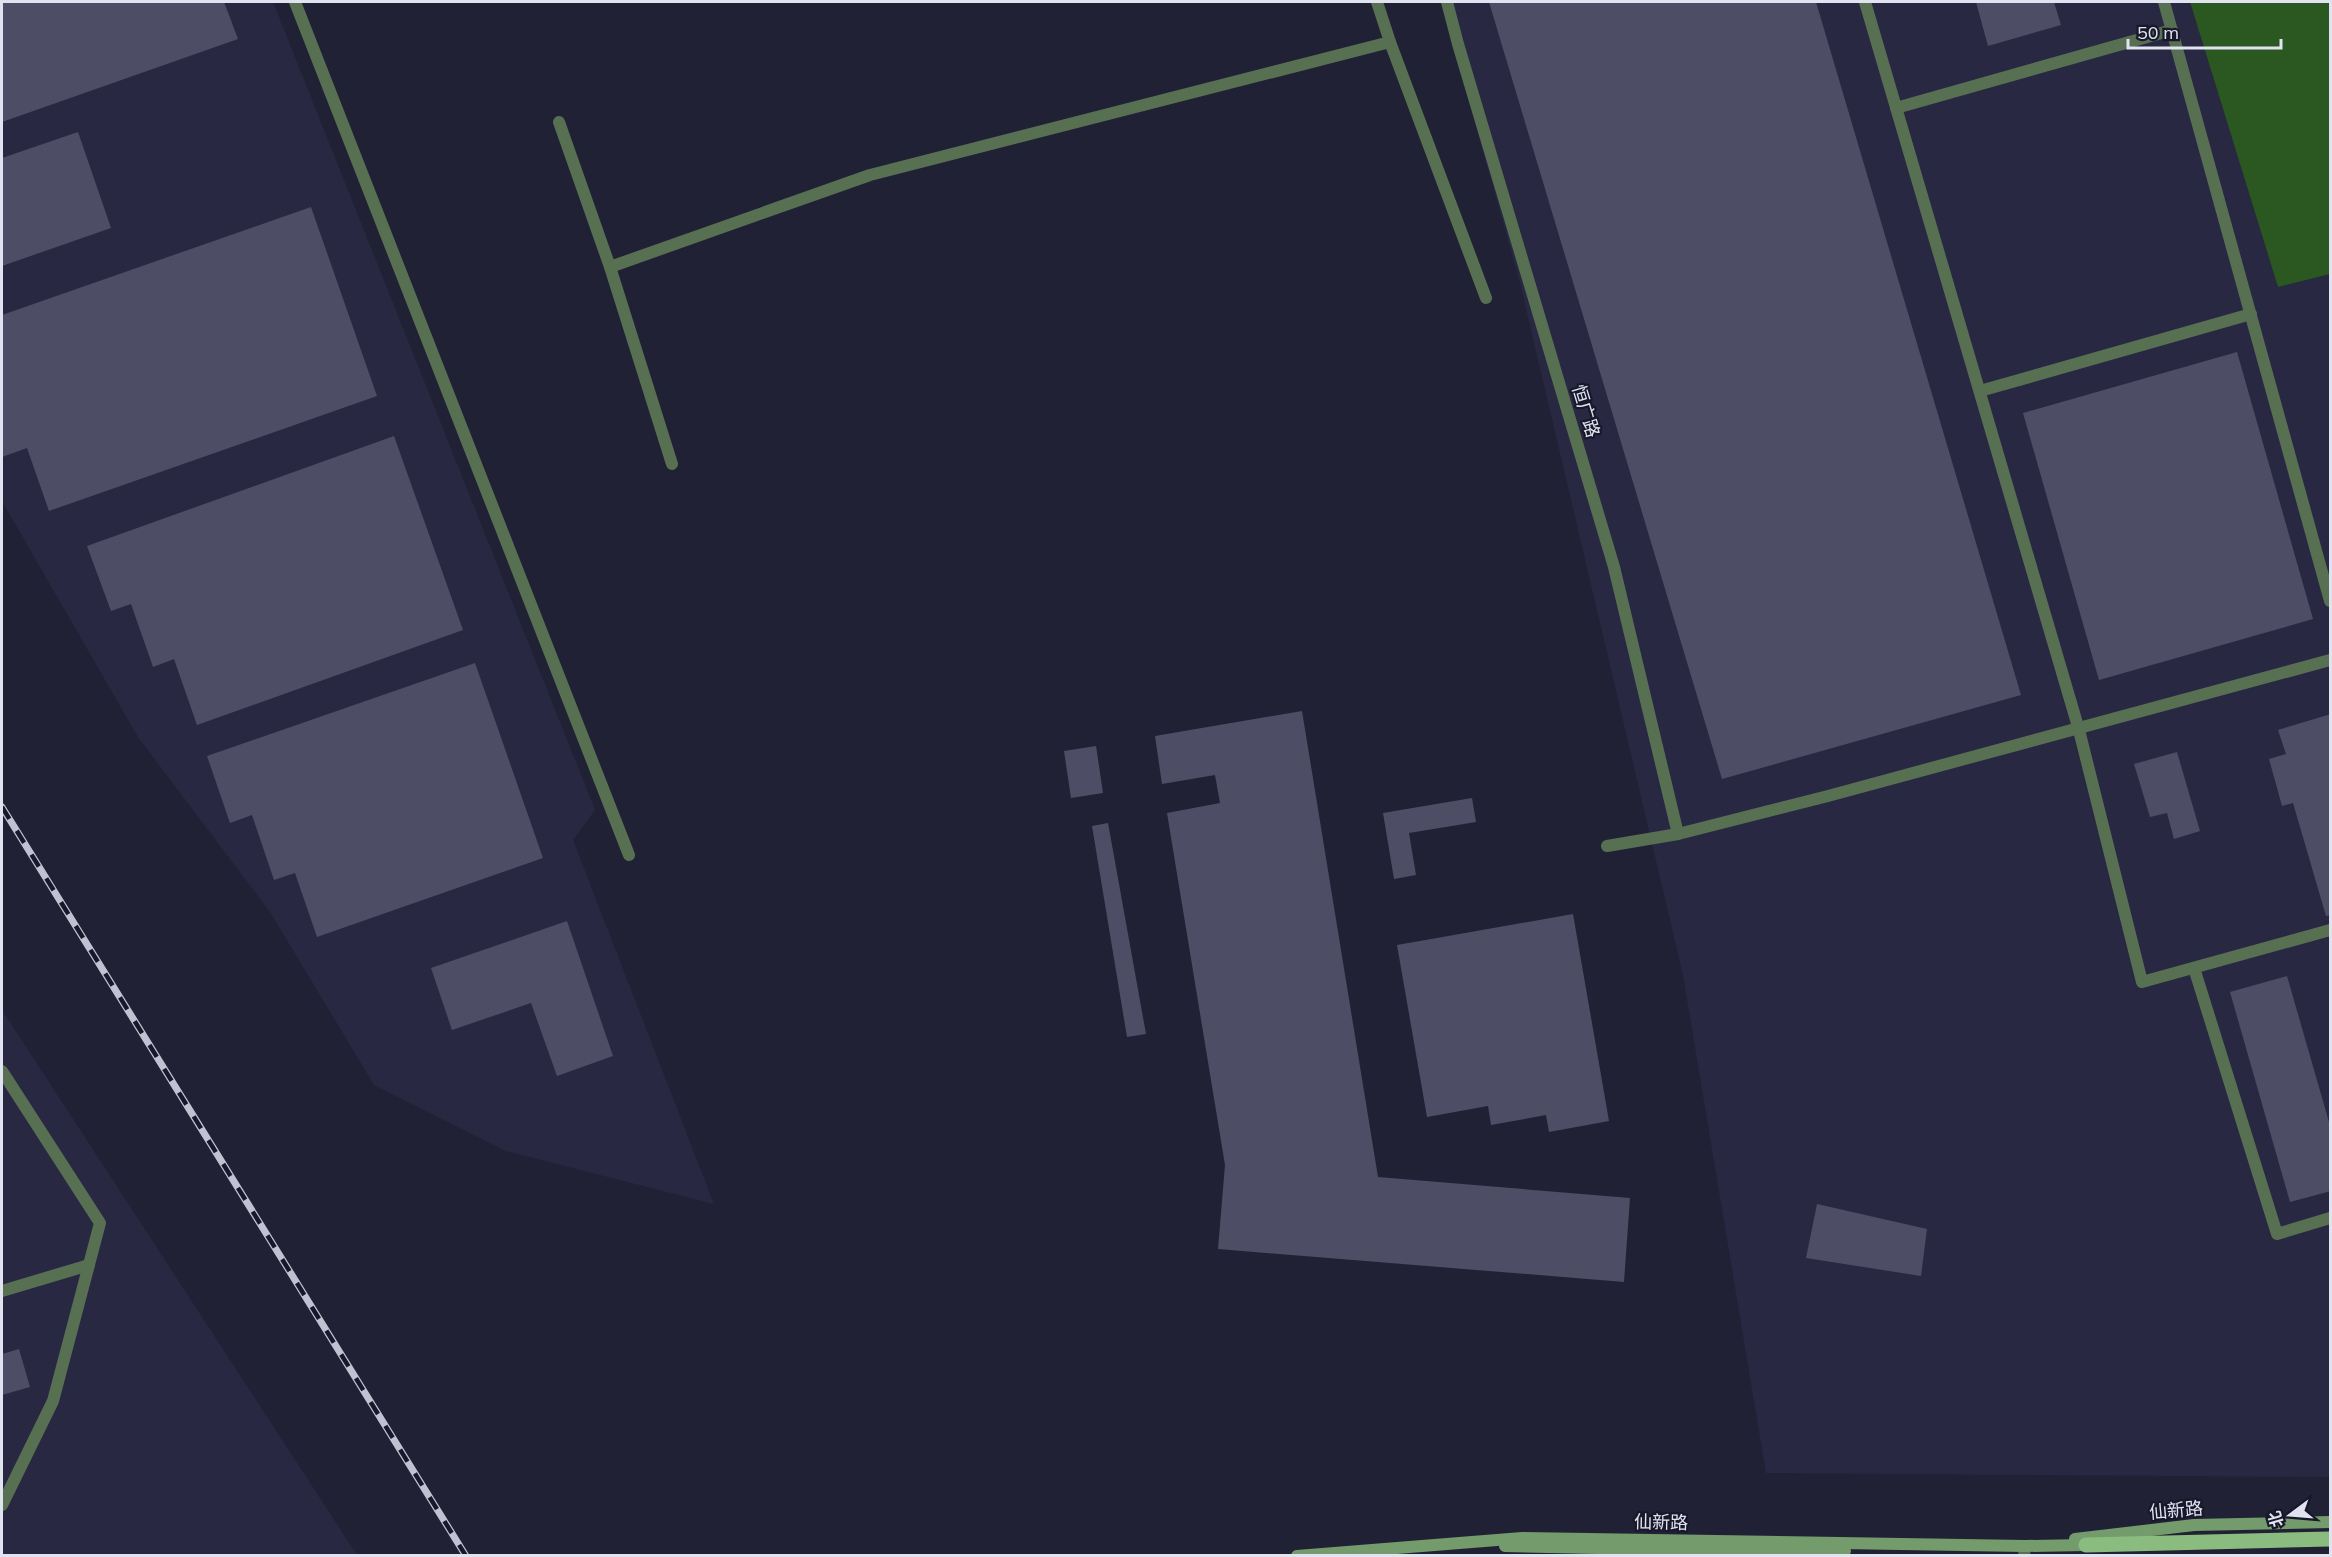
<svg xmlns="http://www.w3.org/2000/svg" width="2332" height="1557" font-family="Mulish,'Noto Sans SC',sans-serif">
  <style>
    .built { fill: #292843 }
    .green { fill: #2b5721 }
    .building { fill: #4d4e65 }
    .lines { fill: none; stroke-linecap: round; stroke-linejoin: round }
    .service { stroke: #587052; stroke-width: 12 }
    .minor { stroke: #587052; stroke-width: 12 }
    .tertiary { stroke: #587052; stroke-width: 12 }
    .secondary { stroke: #749b6c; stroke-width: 12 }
    .primary { stroke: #8abc7f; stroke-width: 15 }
    .rail-casing { stroke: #c1c2d1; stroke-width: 7 }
    .rail { stroke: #18182b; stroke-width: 4.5; stroke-dasharray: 14; stroke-linecap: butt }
    .labels { text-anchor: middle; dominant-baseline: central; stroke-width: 4.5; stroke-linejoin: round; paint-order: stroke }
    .street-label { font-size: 18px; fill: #e2e3f1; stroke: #18182b }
  </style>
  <rect width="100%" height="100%" fill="#212136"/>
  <g class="built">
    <polygon points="2,2 273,2 595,810 573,840 714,1204 506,1151 374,1085 270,912 138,737 2,501"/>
    <polygon points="1441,2 2190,2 2278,287 2330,274 2330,1477 1766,1473 1683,975 1519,279"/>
    <polygon points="2,1010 357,1555 2,1555"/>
  </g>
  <polygon class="green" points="2190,2 2330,2 2330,274 2278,287"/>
  <g class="building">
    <polygon points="2,2 224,2 238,39 2,122"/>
    <polygon points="1489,2 1816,2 2021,695 1722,779"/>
    <polygon points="1976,2 2054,2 2061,25 1988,46"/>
    <polygon points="78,132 111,228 2,266 2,158"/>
    <polygon points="311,207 377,396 49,511 27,448 2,457 2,315"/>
    <polygon points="2237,352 2313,619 2099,680 2023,413"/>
    <polygon points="394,436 463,630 197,725 174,659 153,667 131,604 111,611 87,546"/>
    <polygon points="475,663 543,858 317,937 295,873 274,880 252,815 230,823 207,756"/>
    <polygon points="1302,711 1378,1177 1630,1198 1624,1282 1218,1249 1225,1165 1167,813 1220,803 1215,775 1162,784 1155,736"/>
    <polygon points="2331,714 2331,915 2326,916 2293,803 2282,806 2269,759 2286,754 2278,730"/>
    <polygon points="1096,746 1103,793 1071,798 1064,751"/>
    <polygon points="2177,752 2200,831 2174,839 2167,813 2150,817 2134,764"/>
    <polygon points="1472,798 1476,822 1409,833 1416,875 1394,879 1383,813"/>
    <polygon points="1108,823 1146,1034 1127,1037 1092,826"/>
    <polygon points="1573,914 1609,1121 1549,1132 1546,1115 1491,1125 1488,1106 1427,1117 1397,945"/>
    <polygon points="567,921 613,1056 557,1076 531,1003 452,1030 431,968"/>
    <polygon points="2287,976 2331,1129 2331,1191 2290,1202 2230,992"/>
    <polygon points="1817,1204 1927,1229 1921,1276 1806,1258"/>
    <polygon points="19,1349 30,1387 2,1395 2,1354"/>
  </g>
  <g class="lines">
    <g class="service">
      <polyline points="295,2 629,855"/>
      <polyline points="1377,2 1390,42 1486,298"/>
      <polyline points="1865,2 2079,730 2142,982 2330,930"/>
      <polyline points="2164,2 2330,601"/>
      <polyline points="1896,108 2172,30"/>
      <polyline points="559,122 610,267 672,464"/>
      <polyline points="610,267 870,175 1390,42"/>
      <polyline points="1980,391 2251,314"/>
      <polyline points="1607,846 1678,834 1828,796 2330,660"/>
      <polyline points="2194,968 2277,1234 2330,1218"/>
      <polyline points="2,1071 100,1223 53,1401 2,1505"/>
      <polyline points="2,1291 89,1265"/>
    </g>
    <polyline class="minor" points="1447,2 1458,44 1614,567 1678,834"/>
    <polyline class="tertiary" points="2024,1556 2025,1546"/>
    <g class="secondary">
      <polyline points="2075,1539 2194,1525 2330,1522"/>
      <polyline points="1505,1546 1788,1552 1845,1551"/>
      <polyline points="1297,1556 1522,1538 2025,1546 2086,1545"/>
    </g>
    <polyline class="primary" points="2086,1545 2330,1539"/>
    <g class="rail-casing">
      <polyline id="rail" points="2,807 466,1556"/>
    </g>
    <use href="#rail" class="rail"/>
  </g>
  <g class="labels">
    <g class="street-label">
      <text transform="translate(1586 411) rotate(73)">恒广路</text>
      <text transform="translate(2176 1510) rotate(-5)">仙新路</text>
      <text transform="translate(1661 1522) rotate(1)">仙新路</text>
    </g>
  </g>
  <rect width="2332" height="1557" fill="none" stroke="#e2e3f1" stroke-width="6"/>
  <g transform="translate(2290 1515) rotate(254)" stroke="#18182b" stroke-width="4.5" paint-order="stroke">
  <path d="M0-4.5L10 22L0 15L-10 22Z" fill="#e2e3f1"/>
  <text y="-9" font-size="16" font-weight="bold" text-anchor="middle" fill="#e2e3f1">北</text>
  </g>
  <path d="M2128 39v9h153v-9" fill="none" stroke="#e2e3f1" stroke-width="3"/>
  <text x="2137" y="39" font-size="18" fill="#e2e3f1" stroke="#18182b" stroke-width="4.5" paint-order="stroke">50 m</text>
</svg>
